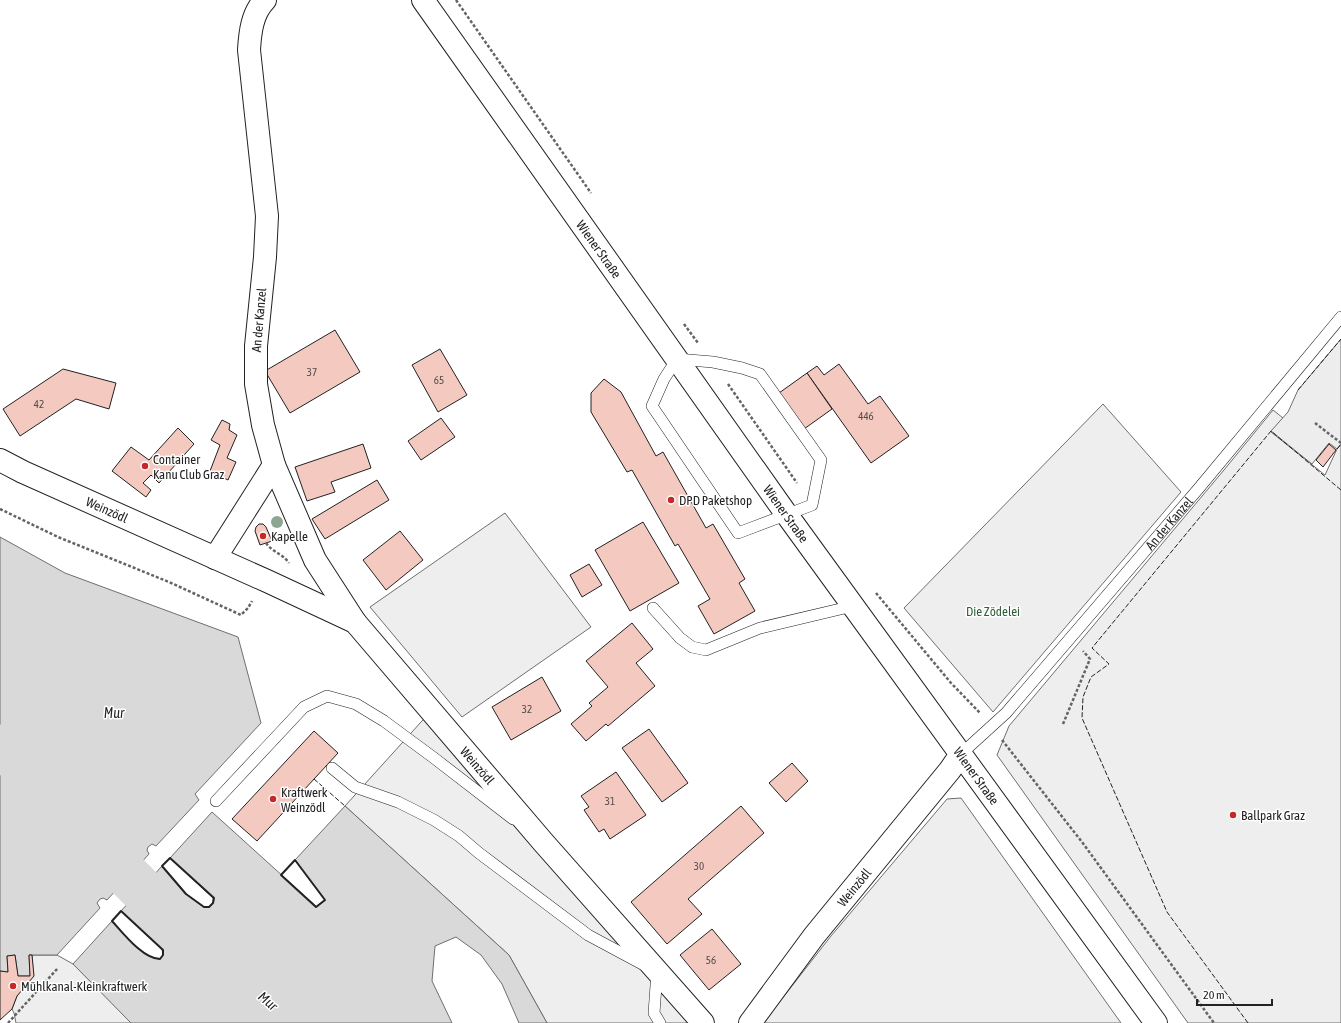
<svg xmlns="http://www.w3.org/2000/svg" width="1341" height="1023" font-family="'Asap Condensed',sans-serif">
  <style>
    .green { fill: #eee; stroke: #6f6f6f }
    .parking { fill: #ededed; stroke: #6f6f6f }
    .water { fill: #d9d9d9; stroke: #6f6f6f }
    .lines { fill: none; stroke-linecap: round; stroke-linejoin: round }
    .river { stroke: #d9d9d9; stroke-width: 45 }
    .building { fill: #f3c9c0; stroke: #222 }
    .service-casing { stroke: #222; stroke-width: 12 }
    .minor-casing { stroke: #222; stroke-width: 24 }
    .primary-casing { stroke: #222; stroke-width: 24 }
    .path { stroke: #646464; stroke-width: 2.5; stroke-dasharray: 3 2; stroke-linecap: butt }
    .service { stroke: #fff; stroke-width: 11 }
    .minor { stroke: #fff; stroke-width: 22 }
    .primary { stroke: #fff; stroke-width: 22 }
    .fence { stroke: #222; stroke-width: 1; stroke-dasharray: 5 2; stroke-linecap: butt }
    .wall { stroke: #222; stroke-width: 2 }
    .tree { fill: #8da692 }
    .poi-dot { fill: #c62828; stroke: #fff; stroke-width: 1.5 }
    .labels { text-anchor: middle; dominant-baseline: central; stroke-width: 3; stroke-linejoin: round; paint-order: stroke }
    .number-label { font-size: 11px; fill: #564c4a }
    .street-label { font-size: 13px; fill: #222; stroke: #fff }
    .poi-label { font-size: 13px; fill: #222; stroke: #fff; text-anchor: start }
    .park-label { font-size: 13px; fill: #2f5e38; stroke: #fff }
    .water-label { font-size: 14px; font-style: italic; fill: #222; stroke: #fff }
  </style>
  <rect width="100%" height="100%" fill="#fff"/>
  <g class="green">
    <polygon points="1103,404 1181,492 993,712 904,608"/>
    <polygon points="1273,410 1283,418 1271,432 1325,475 1337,449 1341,444 1341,1023 1188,1023 997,755 1009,726 1224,470"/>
    <polygon points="505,513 591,627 462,717 370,607"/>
    <polygon points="431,711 703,1023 547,1023 509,955 345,806"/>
    <polygon points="961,798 1121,1023 763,1023 831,936 947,799"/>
    <polygon points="32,955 57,955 73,964 132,1023 16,1023 14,1013 12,1009 17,996 33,973"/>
  </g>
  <polygon class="parking" points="1341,339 1341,444 1337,449 1329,443 1312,464 1271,431 1288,412 1298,390"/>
  <g class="water">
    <polygon points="0,537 65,573 238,637 261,723 195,794 199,800 156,846 152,844 148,847 147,850 149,854 107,900 103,898 100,899 97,903 100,908 57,955 29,955 30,976 18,976 15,955 7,956 8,972 0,971"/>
    <path d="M 345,806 L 509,955 L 547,1023 L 519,1023 L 502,984 L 481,955 L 456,937 L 435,946 L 432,981 L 452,1023 L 131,1023 L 73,964 L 112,921 C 122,932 144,959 160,959 L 163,955 L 162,949 L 121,911 L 162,866 L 186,894 L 204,907 L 209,907 L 213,903 L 213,898 L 170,858 L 212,812 L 317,907 L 325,900 L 295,860 Z"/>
  </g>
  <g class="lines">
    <polyline class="river" points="0,747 30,769 129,877 141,889 188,930"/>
  </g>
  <g class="building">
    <polygon points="335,330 360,372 290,413 265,371"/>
    <polygon points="440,349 467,395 438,412 412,365"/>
    <polygon points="839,364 868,404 880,396 909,436 871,463 807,373 817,366 824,375"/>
    <polygon points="63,369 116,383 109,409 76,399 20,436 3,409"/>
    <polygon points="807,373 832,409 797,434 772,398"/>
    <polygon points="604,379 621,392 656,456 663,452 706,528 713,524 745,579 739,583 755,611 714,634 698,606 710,599 678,544 675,546 632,470 627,472 591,412 591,393"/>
    <polygon points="441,418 455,437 421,460 408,441"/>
    <polygon points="222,420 230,424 229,430 237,435 227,458 236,462 228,480 210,471 220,445 211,440"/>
    <polygon points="178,428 194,444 159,483 151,475 143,483 151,490 146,497 112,471 131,447 149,460"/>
    <polygon points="363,444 371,468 331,482 335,492 307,501 295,467"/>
    <polygon points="1329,444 1336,450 1323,467 1316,460"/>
    <polygon points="377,480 389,500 325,539 312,519"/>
    <polygon points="643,522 679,583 630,611 595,550"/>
    <polygon points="259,524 263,524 266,527 272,541 260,545 255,531 256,527"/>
    <polygon points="400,531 423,560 386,590 363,560"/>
    <polygon points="589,564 602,585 582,597 570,575"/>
    <polygon points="632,623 653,649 636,663 655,686 608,726 606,724 586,741 571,724 592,706 589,703 608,687 586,661"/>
    <polygon points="542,677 561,711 511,740 492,707"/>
    <polygon points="649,729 688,783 662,802 622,748"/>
    <polygon points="314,731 338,753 257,841 232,819"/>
    <polygon points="792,763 808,781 786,802 769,783"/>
    <polygon points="616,772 646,815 610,839 604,829 599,832 584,810 589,807 581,796"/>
    <polygon points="741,806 764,833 688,899 702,914 667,944 631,902"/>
    <polygon points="712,929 741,964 709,990 680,955"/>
    <polygon points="15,955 18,976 30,976 29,955 32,955 34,976 17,996 12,1009 0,1020 0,971 8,972 7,956"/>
  </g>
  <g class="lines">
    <g class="service-casing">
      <g id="service">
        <polygon points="677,359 713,362 742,368 760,374 821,460 812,505 738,533 652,406 664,379"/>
        <polyline points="653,608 680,638 692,647 706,650 760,628 853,606"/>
        <path id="s1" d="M 961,754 L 1006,713 L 1199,488 L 1341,317"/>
        <polyline points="332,768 355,787 398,802 434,820 459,836 479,853 588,935 657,972 654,1013 660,1023"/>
        <polyline points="216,801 304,707 327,696 356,704 384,721 434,758 513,819"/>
      </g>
    </g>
    <g class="minor-casing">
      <g id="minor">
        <path d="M 265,0 C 252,13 250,33 249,50 L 267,216 L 265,257 L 256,346 L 256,384 L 263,425 L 274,465 L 315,560 L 355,622"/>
        <path id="s2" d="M 0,460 L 23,472 L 267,581 L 355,622 L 543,842 L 703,1023"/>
        <polyline points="215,558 274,465"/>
        <path id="s3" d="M 750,1023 L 814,936 L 950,770 L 961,754"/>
      </g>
    </g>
    <g class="primary-casing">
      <g id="primary">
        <path id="s4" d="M 423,0 L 787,515 L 1156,1023"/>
      </g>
    </g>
    <g class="path">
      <polyline points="456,0 591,193"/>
      <polyline points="684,324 698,343"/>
      <polyline points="728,384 797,483"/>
      <polyline points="1315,423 1341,443"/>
      <polyline points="0,509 58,537 169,582 241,615 248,608 252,601"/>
      <path d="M 266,543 C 272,552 283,554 289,563"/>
      <polyline points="876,593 951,683 980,713"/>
      <polyline points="1063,724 1090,659 1083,651"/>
      <polyline points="1002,740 1082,842 1214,1023"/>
      <polyline points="8,1023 58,968"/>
    </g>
    <use href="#service" class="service"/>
    <use href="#minor" class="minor"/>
    <use href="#primary" class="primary"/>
    <g class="fence">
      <polyline points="1298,390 1341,339"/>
      <polyline points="1337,449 1341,444"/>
      <polyline points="314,779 345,806"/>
      <polyline points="1248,1023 1167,912 1082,718 1083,697 1091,677 1109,664 1092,648 1271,431 1341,490"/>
    </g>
    <g class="wall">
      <polygon points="170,858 214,898 213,903 209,907 204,907 186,894 162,866"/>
      <polygon points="295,860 325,900 316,907 281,875"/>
      <path d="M 121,911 L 163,950 L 163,955 L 160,959 C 143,959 123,933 112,921 Z"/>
    </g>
  </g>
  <circle class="tree" cx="277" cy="522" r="6"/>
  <g class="poi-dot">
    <circle cx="145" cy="466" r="4"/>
    <circle cx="671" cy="500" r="4"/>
    <circle cx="263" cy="536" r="4"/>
    <circle cx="273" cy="799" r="4"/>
    <circle cx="1233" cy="815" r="4"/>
    <circle cx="13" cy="986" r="4"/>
  </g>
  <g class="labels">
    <g class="number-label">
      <text x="312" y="372">37</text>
      <text x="439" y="380">65</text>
      <text x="39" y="404">42</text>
      <text x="866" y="416">446</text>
      <text x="527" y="709">32</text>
      <text x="610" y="801">31</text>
      <text x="699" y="866">30</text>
      <text x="711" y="960">56</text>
    </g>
    <g class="street-label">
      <text stroke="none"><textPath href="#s4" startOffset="305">Wiener Straße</textPath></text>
      <text transform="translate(259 320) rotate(-85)">An der Kanzel</text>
      <text stroke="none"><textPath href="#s2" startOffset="118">Weinzödl</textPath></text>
      <text stroke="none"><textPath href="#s4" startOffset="629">Wiener Straße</textPath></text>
      <text stroke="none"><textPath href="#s1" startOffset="311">An der Kanzel</textPath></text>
      <text stroke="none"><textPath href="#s2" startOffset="579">Weinzödl</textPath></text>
      <text stroke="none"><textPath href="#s4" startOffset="953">Wiener Straße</textPath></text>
      <text stroke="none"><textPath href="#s3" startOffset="171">Weinzödl</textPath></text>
    </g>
    <g class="poi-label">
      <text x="153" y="459">Container<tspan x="153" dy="15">Kanu Club Graz</tspan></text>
      <text x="679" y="500">DPD Paketshop</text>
      <text x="271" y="536">Kapelle</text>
      <text x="281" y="792">Kraftwerk<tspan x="281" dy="15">Weinzödl</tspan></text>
      <text x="1241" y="815">Ballpark Graz</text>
      <text x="21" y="986">Mühlkanal-Kleinkraftwerk</text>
    </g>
    <g class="park-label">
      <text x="993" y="611">Die Zödelei</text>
    </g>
    <g class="water-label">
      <text x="114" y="713">Mur</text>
      <text transform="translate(268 1001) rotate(41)">Mur</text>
    </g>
  </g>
  <path d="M1197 999v6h75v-6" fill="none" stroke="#222222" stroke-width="2"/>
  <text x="1203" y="999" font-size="12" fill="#222222" stroke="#ffffff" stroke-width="3" paint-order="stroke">20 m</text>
</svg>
